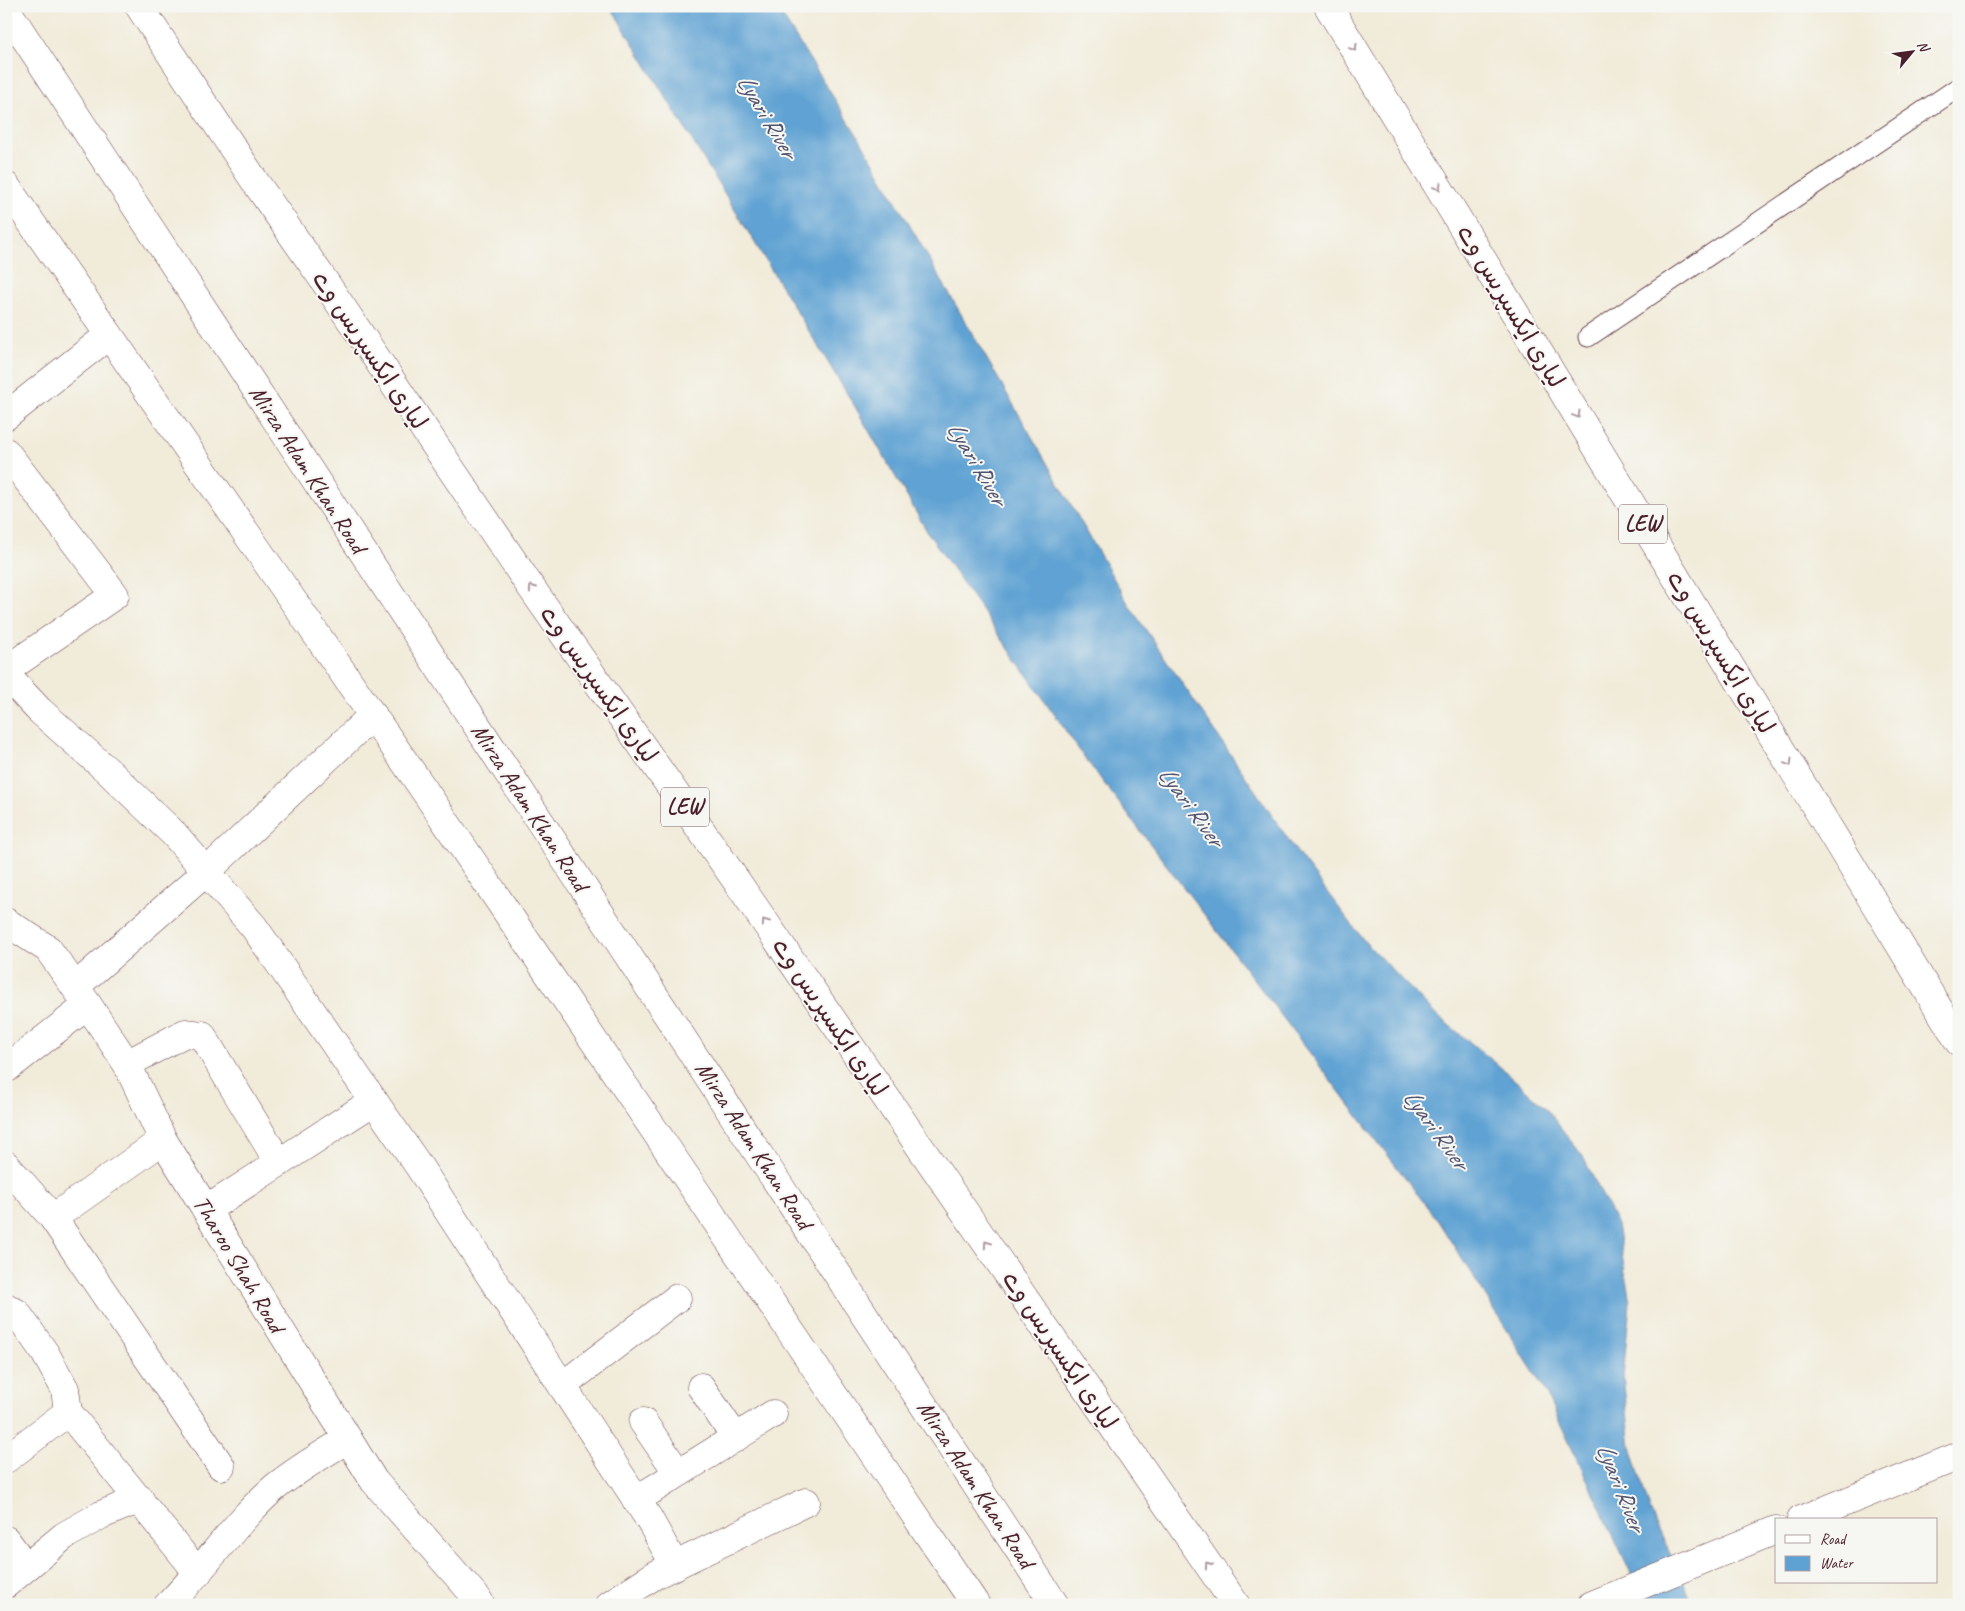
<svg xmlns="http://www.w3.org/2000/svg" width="1965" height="1611" font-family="Caveat,'Playpen Sans Arabic',sans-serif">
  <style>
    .water { fill: #5ea2d3; stroke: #54607f }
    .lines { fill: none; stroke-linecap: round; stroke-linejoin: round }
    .service-casing { stroke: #633e45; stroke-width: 21 }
    .minor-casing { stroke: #633e45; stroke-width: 29 }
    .tertiary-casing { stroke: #633e45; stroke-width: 29 }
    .secondary-casing { stroke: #633e45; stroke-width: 29 }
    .motorway-casing { stroke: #633e45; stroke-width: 29 }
    .service { stroke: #fff; stroke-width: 19 }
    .minor { stroke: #fff; stroke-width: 28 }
    .tertiary { stroke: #fff; stroke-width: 28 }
    .secondary { stroke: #fff; stroke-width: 28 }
    .motorway { stroke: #fff; stroke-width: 28 }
    .oneway { stroke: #ae9aa0 }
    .labels { text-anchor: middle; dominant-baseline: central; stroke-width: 4; stroke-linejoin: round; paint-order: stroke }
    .shield { fill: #f6f6f2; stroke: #7e6067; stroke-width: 1 }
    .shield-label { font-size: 22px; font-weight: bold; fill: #4a1f2b }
    .street-label { font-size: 24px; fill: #4a1f2b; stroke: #f6f6f2 }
    .water-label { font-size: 25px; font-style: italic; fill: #52536e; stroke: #f6f6f2 }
  </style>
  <rect width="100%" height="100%" fill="#f6f6f2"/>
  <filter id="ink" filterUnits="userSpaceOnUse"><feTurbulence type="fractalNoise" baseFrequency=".02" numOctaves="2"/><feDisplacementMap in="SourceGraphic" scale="10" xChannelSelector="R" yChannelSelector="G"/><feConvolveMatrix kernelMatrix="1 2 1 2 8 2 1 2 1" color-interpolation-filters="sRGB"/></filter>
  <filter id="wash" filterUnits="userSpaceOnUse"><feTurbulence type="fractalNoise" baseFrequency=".0096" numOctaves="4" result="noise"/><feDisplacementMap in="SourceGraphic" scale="20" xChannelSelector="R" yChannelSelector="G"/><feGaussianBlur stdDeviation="1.12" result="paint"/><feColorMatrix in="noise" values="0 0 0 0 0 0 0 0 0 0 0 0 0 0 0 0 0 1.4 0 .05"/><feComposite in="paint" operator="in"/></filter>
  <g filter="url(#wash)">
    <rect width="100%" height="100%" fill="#f1ebd9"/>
    <polygon class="water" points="610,6 776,6 861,141 1129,605 1301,858 1366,943 1434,1013 1498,1065 1544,1106 1582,1155 1617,1225 1630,1302 1623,1377 1631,1447 1651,1513 1694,1605 1646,1605 1543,1387 1438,1221 1084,757 928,533 854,405"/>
  </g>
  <g filter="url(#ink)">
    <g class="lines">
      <g class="service-casing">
        <polyline id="service" points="1588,337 1959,87"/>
      </g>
      <g class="minor-casing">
        <g id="minor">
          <polyline points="6,186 422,787 976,1605"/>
          <polyline points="6,416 109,335"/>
          <polyline points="6,452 115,595 6,670"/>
          <polyline points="6,675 39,710 108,771 174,834 254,927 418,1165 649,1519 675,1566"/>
          <polyline points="6,922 48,949 88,1005 127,1064 163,1140 374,1481 477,1598 481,1605"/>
          <polyline points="75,987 206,872 373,715"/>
          <polyline points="127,1064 185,1033 202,1035 279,1163"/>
          <polyline points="6,1069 88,1005"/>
          <polyline points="6,1165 53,1218 221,1466"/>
          <polyline points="206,1210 374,1101"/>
          <polyline points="53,1218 163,1140"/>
          <polyline points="6,1307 17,1313 45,1353 65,1389 68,1412 198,1573"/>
          <polyline points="562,1386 677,1298"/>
          <polyline points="701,1387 735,1437"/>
          <polyline points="643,1422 678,1473"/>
          <polyline points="6,1459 68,1412"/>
          <polyline points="636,1500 773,1414"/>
          <polyline points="6,1540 26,1567"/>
          <polyline points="6,1584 64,1536 101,1515 140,1499"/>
          <path d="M 168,1605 C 205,1568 235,1522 274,1488 C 297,1469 323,1454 348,1439"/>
          <polyline points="609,1605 655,1575 806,1502"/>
        </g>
      </g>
      <g class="tertiary-casing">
        <g id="tertiary">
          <polyline points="1801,1520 1959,1456"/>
          <polyline points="1592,1605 1776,1530"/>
        </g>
      </g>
      <g class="secondary-casing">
        <polyline id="secondary" points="6,9 1055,1605"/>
      </g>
      <g class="motorway-casing">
        <g id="motorway">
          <polyline points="139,6 256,183 325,282 528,583 740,886 1236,1605"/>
          <polyline points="1328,6 1959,1042"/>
        </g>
      </g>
      <use href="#service" class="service"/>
      <use href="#minor" class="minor"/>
      <use href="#tertiary" class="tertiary"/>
      <use href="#secondary" class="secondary"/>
      <use href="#motorway" class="motorway"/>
    </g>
    <defs><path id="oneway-chevron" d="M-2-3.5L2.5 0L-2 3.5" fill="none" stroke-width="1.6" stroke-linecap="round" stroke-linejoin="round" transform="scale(1.25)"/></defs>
    <g class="oneway">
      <use href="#oneway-chevron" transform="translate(1354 48) rotate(59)"/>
      <use href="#oneway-chevron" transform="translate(1438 187) rotate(59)"/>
      <use href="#oneway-chevron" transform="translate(1577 415) rotate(59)"/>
      <use href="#oneway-chevron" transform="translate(532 588) rotate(-125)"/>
      <use href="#oneway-chevron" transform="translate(1789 763) rotate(59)"/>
      <use href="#oneway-chevron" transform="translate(765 922) rotate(-125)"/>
      <use href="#oneway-chevron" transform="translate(987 1244) rotate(-125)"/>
      <use href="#oneway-chevron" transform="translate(1208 1565) rotate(-125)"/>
    </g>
  </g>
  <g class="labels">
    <g class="shield">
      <rect x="1619" y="504.5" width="48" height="39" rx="4"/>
      <rect x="661" y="787.5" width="48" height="39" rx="4"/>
    </g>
    <g class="shield-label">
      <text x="1643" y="524">LEW</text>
      <text x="685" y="807">LEW</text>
    </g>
    <g class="street-label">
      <text transform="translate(1511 306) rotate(59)">لیاری ایکسپریس وے</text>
      <text transform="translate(370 350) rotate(56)">لیاری ایکسپریس وے</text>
      <text transform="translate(308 469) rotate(57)">Mirza Adam Khan Road</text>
      <text transform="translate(1721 652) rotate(59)">لیاری ایکسپریس وے</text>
      <text transform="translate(599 684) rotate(55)">لیاری ایکسپریس وے</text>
      <text transform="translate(530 807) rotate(57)">Mirza Adam Khan Road</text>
      <text transform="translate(830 1017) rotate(56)">لیاری ایکسپریس وے</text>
      <text transform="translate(754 1145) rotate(57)">Mirza Adam Khan Road</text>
      <text transform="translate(239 1264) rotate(59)">Tharoo Shah Road</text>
      <text transform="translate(1060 1350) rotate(56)">لیاری ایکسپریس وے</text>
      <text transform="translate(976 1484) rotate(57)">Mirza Adam Khan Road</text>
    </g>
    <g class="water-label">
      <text transform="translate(767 116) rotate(59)">Lyari River</text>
      <text transform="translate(977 463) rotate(59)">Lyari River</text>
      <text transform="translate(1191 806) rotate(54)">Lyari River</text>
      <text transform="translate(1436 1129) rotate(54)">Lyari River</text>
      <text transform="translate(1621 1487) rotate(68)">Lyari River</text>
    </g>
  </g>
  <rect width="1965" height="1611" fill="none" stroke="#f6f6f2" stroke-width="25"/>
  <rect x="1775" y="1518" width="162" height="65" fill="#f6f6f2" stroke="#b1a0a2"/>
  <rect x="1785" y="1535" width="25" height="8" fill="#ffffff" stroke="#b1a0a2"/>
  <text x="1820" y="1544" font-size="15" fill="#4a1f2b">Road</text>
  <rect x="1785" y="1556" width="25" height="15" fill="#5ea2d3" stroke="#b1a0a2"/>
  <text x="1820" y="1568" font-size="15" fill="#4a1f2b">Water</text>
  <g transform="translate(1912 52) rotate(61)" stroke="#f6f6f2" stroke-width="4" paint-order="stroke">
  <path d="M0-4L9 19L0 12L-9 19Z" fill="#4a1f2b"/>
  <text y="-8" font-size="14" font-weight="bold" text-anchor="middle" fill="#4a1f2b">N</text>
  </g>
</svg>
